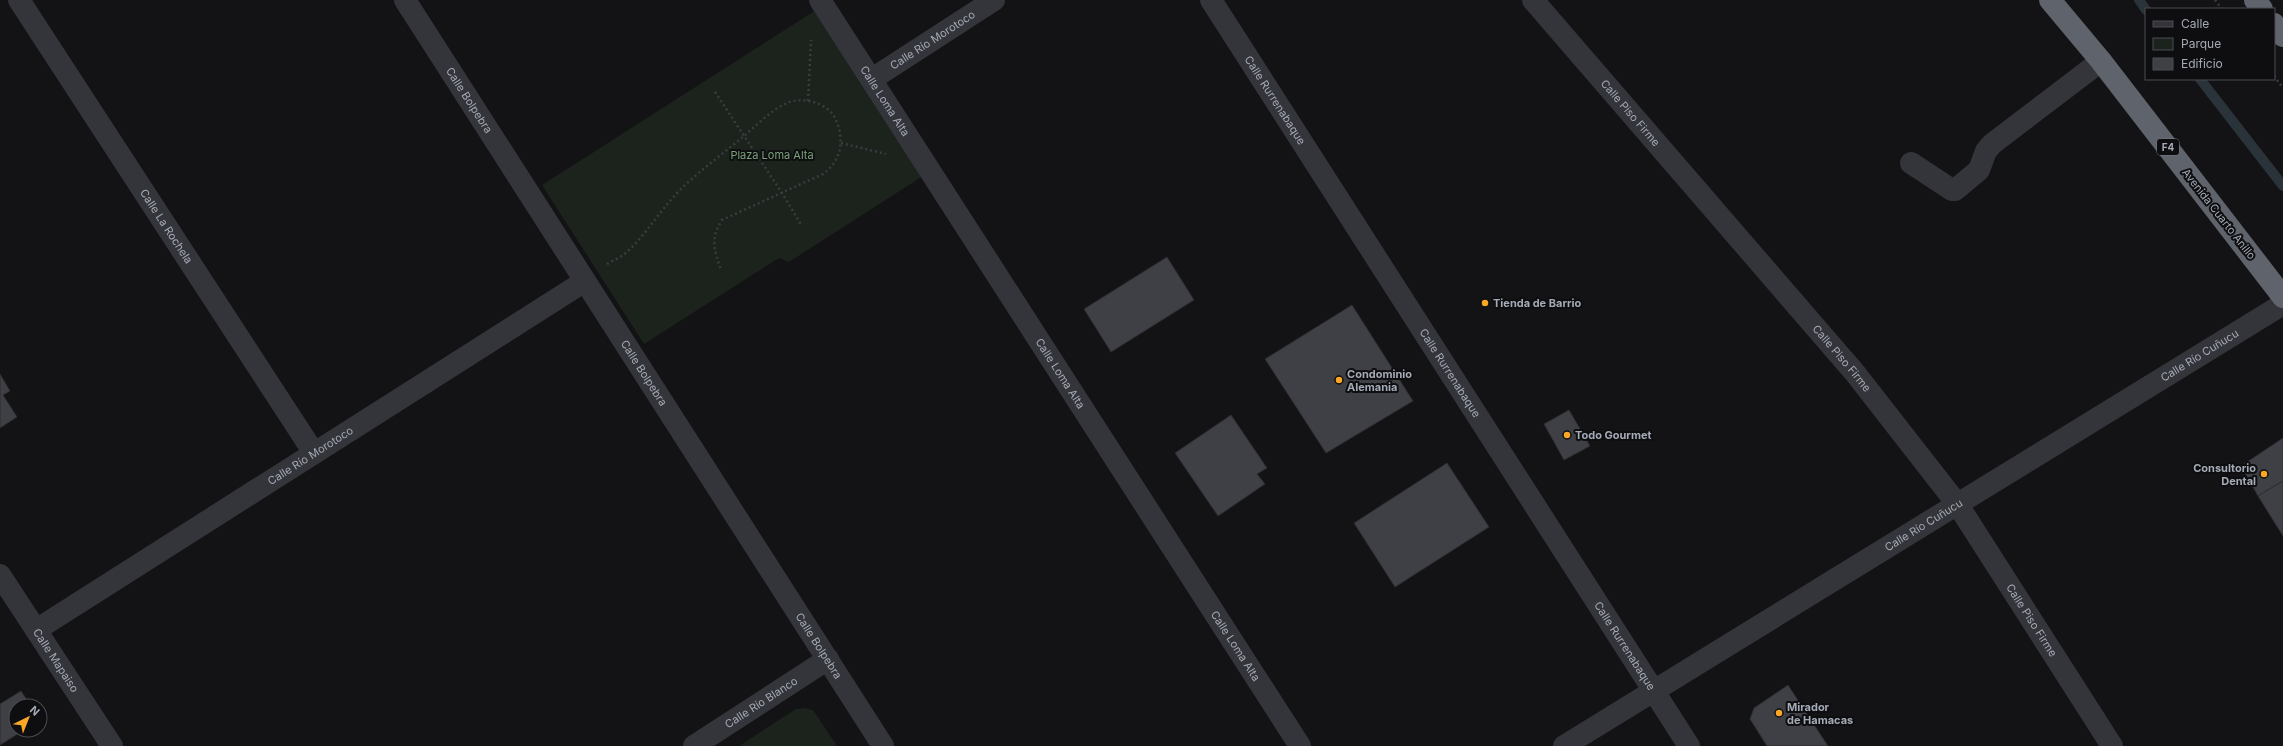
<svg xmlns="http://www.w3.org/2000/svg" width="2283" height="746" font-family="Inter,sans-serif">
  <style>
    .green { fill: #1b231c }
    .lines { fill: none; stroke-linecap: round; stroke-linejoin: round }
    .stream { stroke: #293339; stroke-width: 10 }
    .building { fill: #3f4045; stroke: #2d2d31 }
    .path { stroke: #3a3c41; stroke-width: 2.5; stroke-dasharray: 2 3; stroke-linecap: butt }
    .minor { stroke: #34353a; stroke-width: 22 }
    .highway { stroke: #5f636b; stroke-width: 22 }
    .poi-dot { fill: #faa725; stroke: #0e0e10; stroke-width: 1.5 }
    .labels { text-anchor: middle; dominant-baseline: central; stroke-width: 4; stroke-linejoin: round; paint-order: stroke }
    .shield { fill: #0e0e10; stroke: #777b84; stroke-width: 1 }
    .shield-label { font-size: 10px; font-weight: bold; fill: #a4aab6 }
    .street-label { font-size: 11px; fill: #a4aab6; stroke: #0e0e10 }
    .park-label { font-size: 11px; fill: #7aa27a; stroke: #0e0e10 }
    .poi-label { font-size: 11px; font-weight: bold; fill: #a4aab6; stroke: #0e0e10; text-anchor: start }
  </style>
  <rect width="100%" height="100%" fill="#131315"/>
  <g class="green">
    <polygon points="816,10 923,176 789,262 779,258 644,344 542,185"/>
    <polygon points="804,708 813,710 837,746 739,746 796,709"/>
  </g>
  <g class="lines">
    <g class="stream">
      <polyline points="2139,0 2146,10"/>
      <polyline points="2200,79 2283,186"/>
    </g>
  </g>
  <g class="building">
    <polygon points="1167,257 1194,300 1111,352 1084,309"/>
    <polygon points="1352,305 1413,401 1326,453 1265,359"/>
    <polygon points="0,374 10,391 3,395 17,417 0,428"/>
    <polygon points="1569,410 1590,446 1564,460 1544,424"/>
    <polygon points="1231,415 1267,468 1257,474 1265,484 1218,516 1175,453"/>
    <polygon points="2283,438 2283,481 2258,496 2241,466"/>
    <polygon points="1447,463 1489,527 1395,587 1354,523"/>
    <polygon points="2283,481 2283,536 2258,496"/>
    <polygon points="1788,685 1828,746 1767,746 1750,719 1754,708"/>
    <polygon points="21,691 31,706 16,706 16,730 24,730 0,745 0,704"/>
  </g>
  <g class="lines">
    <g class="path">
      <polyline points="2215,0 2222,9"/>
      <polyline points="2274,76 2283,88"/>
      <polyline points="715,92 782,193 802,226"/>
      <polyline points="808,101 811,40"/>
      <polyline points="841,143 886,154"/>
      <path d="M 607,264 C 614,260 622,257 628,251 C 648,232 663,206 683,187 C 702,169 724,153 744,136 C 757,125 771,110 787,103 C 802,96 828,103 835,118 C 845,139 842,160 823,174 L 722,220 C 710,239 714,249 721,270"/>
    </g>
    <g class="minor">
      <path id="s1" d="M 19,0 L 314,453"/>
      <path id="s2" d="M 405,0 L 883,746"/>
      <path id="s3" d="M 820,0 L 1300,746"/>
      <path id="s4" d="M 1211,0 L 1689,746"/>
      <path id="s5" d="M 1533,0 L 1855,373 L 1958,505 L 2112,746"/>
      <path id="s6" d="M 872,79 L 994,0"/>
      <polyline points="1911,163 1952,190 1955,190 1979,170 1986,151 1992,144 2101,61"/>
      <path id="s7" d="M 0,575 L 112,746"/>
      <path id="s8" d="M 36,630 L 585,281"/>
      <path id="s9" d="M 694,746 L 828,659"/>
      <path id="s10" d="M 1564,746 L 2283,304"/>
    </g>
    <g class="highway">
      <polyline points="2050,0 2101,61 2283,297"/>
      <polyline points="2255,0 2262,9"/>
      <polyline points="2274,24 2283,36"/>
    </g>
  </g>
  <g class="poi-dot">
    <circle cx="1485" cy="303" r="4"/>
    <circle cx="1339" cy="380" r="4"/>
    <circle cx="1567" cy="435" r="4"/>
    <circle cx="2264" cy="474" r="4"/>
    <circle cx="1779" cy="713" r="4"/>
  </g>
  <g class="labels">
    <rect class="shield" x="2157" y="139" width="22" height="16" rx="3"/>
    <g class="shield-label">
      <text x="2168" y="147">F4</text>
    </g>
    <g class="street-label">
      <text stroke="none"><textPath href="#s6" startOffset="72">Calle Río Morotoco</textPath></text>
      <text stroke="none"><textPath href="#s2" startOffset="119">Calle Bolpebra</textPath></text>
      <text stroke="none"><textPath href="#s3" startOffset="120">Calle Loma Alta</textPath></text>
      <text stroke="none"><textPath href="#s4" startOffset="119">Calle Rurrenabaque</textPath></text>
      <text stroke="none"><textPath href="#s5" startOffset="149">Calle Piso Firme</textPath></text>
      <text transform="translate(2219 214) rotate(52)">Avenida Cuarto Anillo</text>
      <text stroke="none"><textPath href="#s1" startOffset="270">Calle La Rochela</textPath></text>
      <text stroke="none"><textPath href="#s10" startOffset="746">Calle Río Cuñucu</textPath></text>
      <text stroke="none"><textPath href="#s5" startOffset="473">Calle Piso Firme</textPath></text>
      <text stroke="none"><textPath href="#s2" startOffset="443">Calle Bolpebra</textPath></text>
      <text stroke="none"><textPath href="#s3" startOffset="444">Calle Loma Alta</textPath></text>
      <text stroke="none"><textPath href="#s4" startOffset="443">Calle Rurrenabaque</textPath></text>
      <text stroke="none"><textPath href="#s8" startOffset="325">Calle Río Morotoco</textPath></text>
      <text stroke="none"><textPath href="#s10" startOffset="422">Calle Río Cuñucu</textPath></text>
      <text stroke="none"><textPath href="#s5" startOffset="797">Calle Piso Firme</textPath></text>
      <text stroke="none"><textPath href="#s2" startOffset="767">Calle Bolpebra</textPath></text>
      <text stroke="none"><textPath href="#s3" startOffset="768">Calle Loma Alta</textPath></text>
      <text stroke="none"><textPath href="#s4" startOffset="767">Calle Rurrenabaque</textPath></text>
      <text stroke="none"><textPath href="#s7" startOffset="102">Calle Mapaiso</textPath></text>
      <text stroke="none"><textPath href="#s9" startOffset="80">Calle Río Blanco</textPath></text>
    </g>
    <g class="park-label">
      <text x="772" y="155">Plaza Loma Alta</text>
    </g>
    <g class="poi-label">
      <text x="1493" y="303">Tienda de Barrio</text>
      <text x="1347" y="374">Condominio<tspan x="1347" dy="13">Alemania</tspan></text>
      <text x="1575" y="435">Todo Gourmet</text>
      <text x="2256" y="468" text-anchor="end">Consultorio<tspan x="2256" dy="13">Dental</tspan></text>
      <text x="1787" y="707">Mirador<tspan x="1787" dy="13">de Hamacas</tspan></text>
    </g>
  </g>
  <rect x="2145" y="8" width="130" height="72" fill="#0e0e10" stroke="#4a4c52"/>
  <rect x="2153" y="21" width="20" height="6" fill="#34353a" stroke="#4a4c52"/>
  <text x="2181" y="28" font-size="12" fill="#a4aab6">Calle</text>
  <rect x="2153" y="38" width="20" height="12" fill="#1b231c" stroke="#4a4c52"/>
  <text x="2181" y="48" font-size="12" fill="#a4aab6">Parque</text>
  <rect x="2153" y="58" width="20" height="12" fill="#3f4045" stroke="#4a4c52"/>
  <text x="2181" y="68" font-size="12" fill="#a4aab6">Edificio</text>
  <g transform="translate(28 718) rotate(43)"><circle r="19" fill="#0e0e10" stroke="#4a4c52"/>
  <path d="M0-3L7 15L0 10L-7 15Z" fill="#faa725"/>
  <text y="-6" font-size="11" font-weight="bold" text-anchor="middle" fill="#a4aab6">N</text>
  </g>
</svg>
